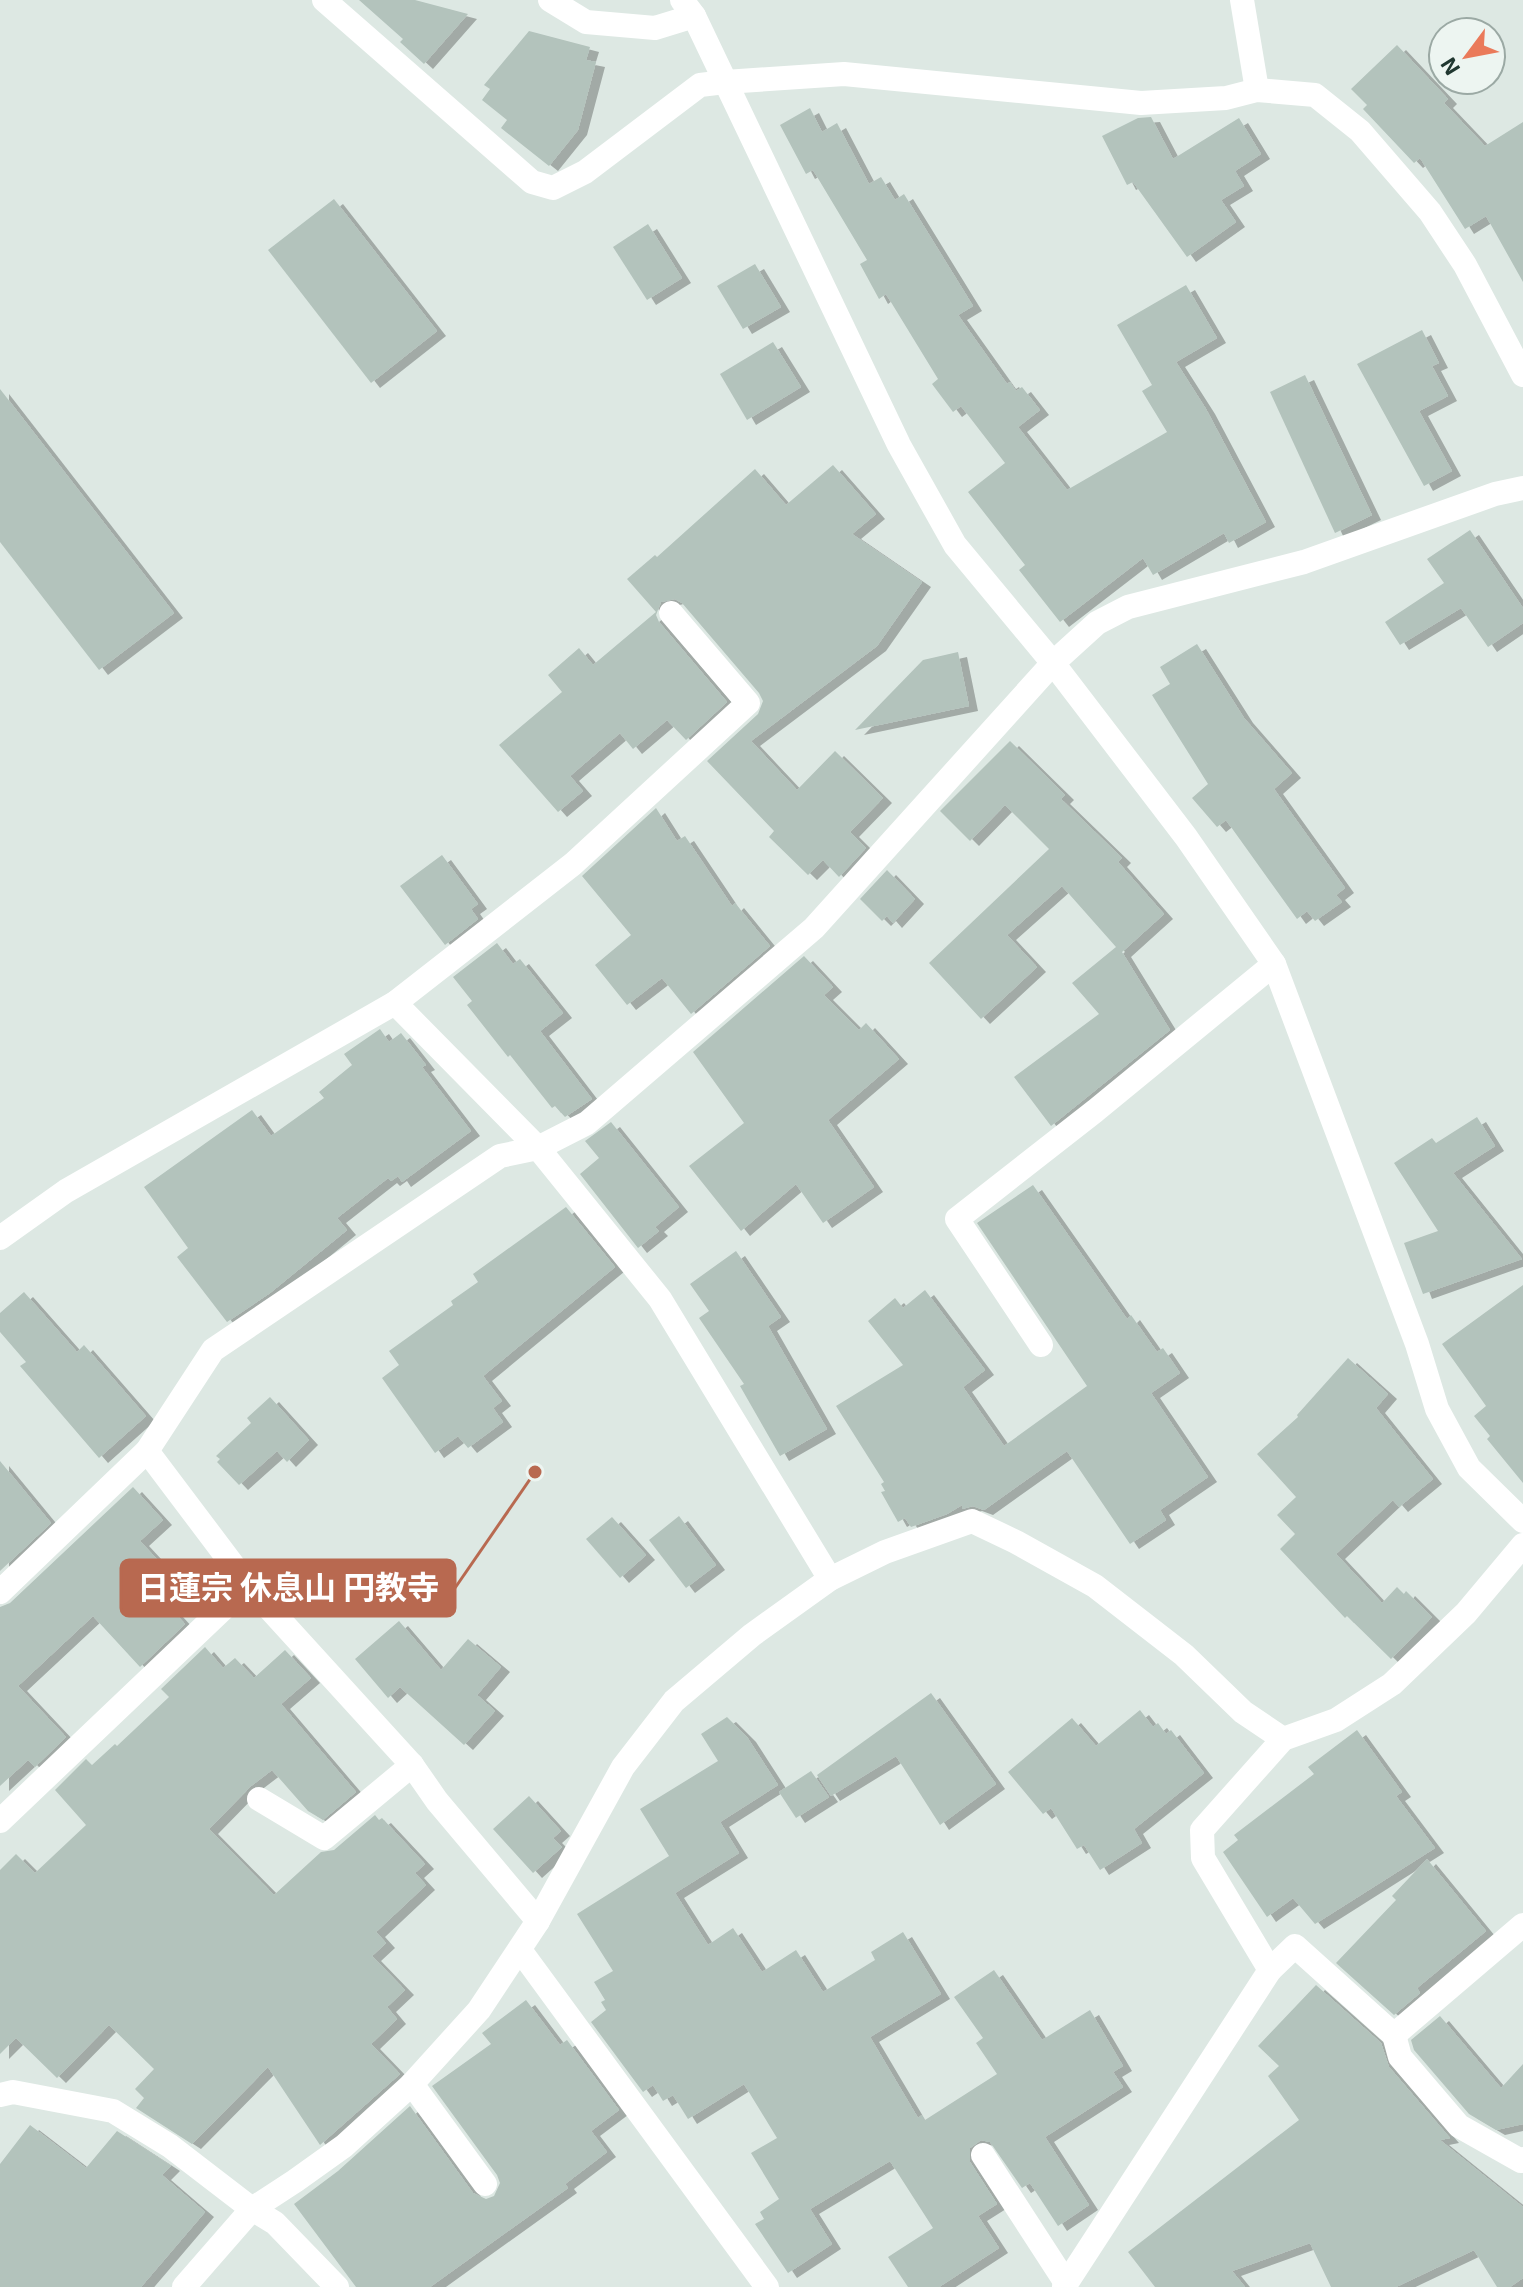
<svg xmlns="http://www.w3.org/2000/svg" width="1523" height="2287" font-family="'Exo 2','Noto Sans JP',sans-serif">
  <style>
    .building { fill: #b3c3bc; filter: url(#shadow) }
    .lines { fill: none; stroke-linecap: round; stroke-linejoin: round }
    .minor { stroke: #fff; stroke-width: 24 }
    .leader { fill: none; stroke: #b86950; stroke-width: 3 }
    .callout-dot { fill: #b86950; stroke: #edf5f1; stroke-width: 3 }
    .callout { fill: #b86950; stroke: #b86950; stroke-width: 3 }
    .callout-label { font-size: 32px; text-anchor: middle; font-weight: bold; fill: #fff }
  </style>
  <defs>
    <filter id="shadow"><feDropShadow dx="9" dy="5" stdDeviation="0" flood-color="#0004"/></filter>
  </defs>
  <rect width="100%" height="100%" fill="#dde8e3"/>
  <g class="building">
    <polygon points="359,0 415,0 468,14 424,64 400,42 403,39"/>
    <polygon points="529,31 590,47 586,60 596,62 578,130 549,166 501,128 507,120 482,100 490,89 484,85"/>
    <polygon points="1397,45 1448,99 1444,103 1485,146 1523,122 1523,282 1486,216 1465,229 1420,158 1414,163 1363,109 1367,105 1351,89"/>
    <polygon points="810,108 822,132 837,123 869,184 881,177 895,200 904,194 973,306 958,315 1007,384 1010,382 1016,391 1022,387 1040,410 1018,427 1067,490 1167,432 1142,391 1152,385 1117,325 1186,285 1217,338 1176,362 1206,409 1266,522 1229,543 1224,533 1153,575 1143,558 1060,622 1019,570 1025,565 968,492 1005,463 961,406 953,412 932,384 938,379 886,294 879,299 860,264 867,260 813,170 806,174 780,125"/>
    <polygon points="1151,117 1173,159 1239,118 1261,154 1235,171 1244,186 1221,200 1236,222 1187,257 1133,182 1127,185 1102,136 1138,118"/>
    <polygon points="334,199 437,331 371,383 268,250"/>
    <polygon points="648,224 682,278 647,300 613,247"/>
    <polygon points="755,264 781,307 743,329 717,286"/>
    <polygon points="1422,330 1439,363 1432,366 1448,396 1419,411 1452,471 1424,486 1357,364"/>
    <polygon points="773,342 801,387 747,420 720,374"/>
    <polygon points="1305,375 1372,515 1335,533 1270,392"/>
    <polygon points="0,389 174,613 99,670 0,542"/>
    <polygon points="833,465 876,514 852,534 922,582 877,646 751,741 797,790 835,751 883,798 850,832 866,848 839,877 823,860 808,875 769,837 774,831 707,761 758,714 763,701 759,693 682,603 675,599 661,602 656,615 659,622 727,702 686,740 667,720 633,749 620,733 570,776 583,791 558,812 499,745 562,692 548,675 579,648 593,665 656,612 627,579 655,555 657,557 755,469 786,505"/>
    <polygon points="1470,530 1523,608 1523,623 1488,647 1461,608 1400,645 1385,622 1444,583 1427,559"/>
    <polygon points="1197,644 1244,718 1292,773 1274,789 1345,888 1336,895 1342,902 1315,921 1307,911 1297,919 1226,820 1217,827 1192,798 1208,784 1152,695 1170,684 1160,667"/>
    <polygon points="958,652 969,706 855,730 923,660"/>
    <polygon points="1010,741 1065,795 1061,799 1122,858 1118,862 1164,914 1122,952 1170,1030 1051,1126 1014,1077 1099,1014 1072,983 1116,947 1062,886 1007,935 1037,967 981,1019 929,963 1049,849 1005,805 970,841 940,811"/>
    <polygon points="656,808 677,841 685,836 732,906 735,903 770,946 691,1014 662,978 627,1005 595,965 631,935 582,876"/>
    <polygon points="442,855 478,904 471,909 478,919 445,945 400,886"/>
    <polygon points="887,870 915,899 893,923 887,916 882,921 860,899"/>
    <polygon points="497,943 513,964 520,959 563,1013 540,1031 592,1099 565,1117 555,1106 552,1108 510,1055 508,1057 467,1005 472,1001 453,977"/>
    <polygon points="804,956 833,987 824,995 859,1030 866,1023 899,1059 828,1120 874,1187 823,1223 796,1184 741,1231 689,1166 744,1123 693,1052"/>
    <polygon points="380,1029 389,1042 401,1033 426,1065 422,1067 471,1131 402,1182 398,1176 391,1181 388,1178 337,1218 347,1230 270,1293 227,1322 177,1257 188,1248 144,1187 252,1110 271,1136 324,1098 319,1092 352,1065 344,1054"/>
    <polygon points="1477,1117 1495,1146 1453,1173 1522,1259 1423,1294 1404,1243 1438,1231 1394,1163 1432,1138 1436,1143"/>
    <polygon points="611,1122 679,1207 655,1227 659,1231 638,1248 580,1174 599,1158 585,1141"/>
    <polygon points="1033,1185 1127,1319 1131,1315 1157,1352 1163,1348 1180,1373 1151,1393 1208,1477 1160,1510 1166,1520 1130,1544 1067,1451 984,1510 973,1506 962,1509 962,1505 947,1514 911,1527 905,1518 898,1522 881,1492 885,1491 881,1484 884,1482 836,1406 903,1365 868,1321 895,1298 903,1308 925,1290 985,1370 963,1387 1004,1446 1087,1386 977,1223"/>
    <polygon points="566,1207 615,1267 483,1376 502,1401 493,1408 503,1422 468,1448 458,1436 435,1453 382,1378 399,1365 389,1351 453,1305 451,1301 478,1282 473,1274"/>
    <polygon points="736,1251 781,1317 768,1326 827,1429 780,1456 740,1386 744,1384 699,1318 709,1311 690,1284"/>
    <polygon points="1523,1285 1523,1483 1487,1439 1490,1436 1474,1416 1486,1406 1442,1344"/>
    <polygon points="24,1292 77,1352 84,1345 146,1416 99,1458 20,1366 26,1362 0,1332 0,1313"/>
    <polygon points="1348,1358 1388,1394 1376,1408 1433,1479 1399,1507 1393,1500 1336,1554 1382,1603 1397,1587 1404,1594 1406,1591 1432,1617 1391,1659 1347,1616 1345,1618 1280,1549 1295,1534 1277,1515 1296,1497 1257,1454 1298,1417 1297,1415"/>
    <polygon points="270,1397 309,1440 287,1462 277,1451 239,1485 217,1462 220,1459 216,1456 251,1423 247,1418"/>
    <polygon points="0,1461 51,1523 0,1571"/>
    <polygon points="133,1487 163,1520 140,1541 179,1583 162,1599 185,1624 140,1667 93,1616 18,1686 66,1737 35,1767 28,1760 0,1786 0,1607 10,1603"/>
    <polygon points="679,1516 716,1565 686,1588 649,1540"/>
    <polygon points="612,1517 646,1555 620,1578 586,1539"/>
    <polygon points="399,1621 441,1670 468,1639 501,1667 477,1695 495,1711 464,1745 400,1687 388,1698 355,1659"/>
    <polygon points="205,1647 223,1668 235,1658 254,1678 285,1650 311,1678 281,1704 356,1792 323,1820 308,1811 272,1770 251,1786 209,1829 274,1895 321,1852 334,1850 375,1815 379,1820 382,1818 425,1864 415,1873 426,1885 376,1932 386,1943 372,1956 405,1990 387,2007 397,2019 371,2044 400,2074 320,2145 268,2067 192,2144 136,2108 144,2098 135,2089 154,2069 109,2025 57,2078 16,2038 0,2054 0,1870 16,1854 35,1873 86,1825 55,1790 86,1759 92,1765 115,1744 117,1746 169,1697 161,1689"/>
    <polygon points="931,1693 996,1784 940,1825 896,1756 831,1796 817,1775"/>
    <polygon points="1140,1710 1153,1727 1158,1723 1166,1734 1171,1730 1204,1773 1134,1829 1142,1843 1100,1870 1084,1845 1077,1849 1051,1808 1043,1814 1008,1772 1072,1718 1096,1746"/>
    <polygon points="727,1717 747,1737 778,1785 720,1822 739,1853 675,1893 708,1945 733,1928 762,1972 796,1950 823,1992 875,1960 871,1952 903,1932 941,1994 870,2037 918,2118 922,2115 925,2120 997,2074 976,2043 983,2038 954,1997 994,1970 1042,2040 1090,2010 1123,2066 1113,2072 1123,2087 1045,2137 1089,2205 1058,2226 1030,2183 1022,2188 990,2142 981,2140 970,2148 970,2162 997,2204 978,2216 999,2248 939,2287 908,2287 888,2257 933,2228 890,2161 810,2209 832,2244 788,2273 755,2224 764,2219 760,2212 779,2199 751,2153 777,2138 744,2084 688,2119 673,2095 663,2101 653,2085 643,2092 591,2022 606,2010 601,2002 605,2000 594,1982 613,1971 577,1914 669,1856 640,1809 718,1761 701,1734"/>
    <polygon points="1357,1730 1402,1792 1396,1796 1435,1848 1315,1924 1293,1898 1267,1917 1223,1852 1238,1840 1234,1835 1314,1774 1308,1767"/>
    <polygon points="811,1771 829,1797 796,1818 779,1792"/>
    <polygon points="529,1796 561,1831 553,1838 562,1847 533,1873 493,1829"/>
    <polygon points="1427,1859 1486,1931 1417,1988 1420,1993 1394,2015 1336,1963 1396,1900 1392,1896"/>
    <polygon points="1316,1985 1381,2043 1389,2067 1450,2138 1440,2140 1523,2207 1523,2278 1510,2287 1497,2287 1474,2250 1396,2287 1331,2287 1310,2243 1232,2271 1245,2287 1155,2287 1128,2252 1299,2120 1268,2076 1279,2066 1258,2046"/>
    <polygon points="526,2000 560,2045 567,2040 619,2110 591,2131 607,2152 565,2184 568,2188 430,2287 356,2287 294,2204 338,2171 410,2106 473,2193 486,2199 494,2196 500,2183 497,2175 432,2086 491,2044 482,2033"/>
    <polygon points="1440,2016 1501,2088 1523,2064 1523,2124 1496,2130 1469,2114 1414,2050 1411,2040"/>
    <polygon points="30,2125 86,2168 117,2131 171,2166 162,2175 205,2212 141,2287 0,2287 0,2164"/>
  </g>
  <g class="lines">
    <g class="minor">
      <polyline points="324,0 532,182 553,188 585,172 700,85 725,82 844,74 1141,103 1226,98 1257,90 1315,95 1360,131 1430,212 1465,265 1523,375"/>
      <polyline points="550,0 586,22 655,28 694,16"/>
      <polyline points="682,0 694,16 899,445 955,545 1053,663 1186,837 1274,964 1417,1344 1437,1409 1469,1468 1523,1521"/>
      <polyline points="1242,0 1257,90"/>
      <polyline points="395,1003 538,1148 660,1299 830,1579"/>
      <polyline points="0,1238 66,1191 395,1003 573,864 748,703 671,613"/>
      <polyline points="1041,1345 957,1219 1095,1111 1274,964"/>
      <polyline points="147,1451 248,1585 412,1765 437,1801 538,1921"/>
      <polyline points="0,1592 147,1451 213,1350 500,1156 538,1148 587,1123 814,928 1053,663 1097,623 1128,607 1304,562 1495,494 1523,488"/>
      <polyline points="259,1799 324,1838 412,1765"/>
      <polyline points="0,1821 248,1585"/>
      <polyline points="520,1950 767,2287"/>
      <polyline points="1270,1970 1203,1858 1202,1830 1283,1739 1336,1720 1392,1684 1466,1613 1523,1545"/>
      <polyline points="1394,2035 1523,1925"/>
      <polyline points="412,2084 485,2184"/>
      <polyline points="0,2095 13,2092 113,2111 170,2146 252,2209 275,2223 337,2287"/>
      <polyline points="983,2155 1066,2283"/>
      <polyline points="184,2287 252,2209 295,2181 344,2146 412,2084 479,2010 538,1921 623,1767 674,1701 752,1635 830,1579 885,1552 972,1521 1016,1542 1095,1586 1184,1655 1243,1712 1283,1739"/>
      <polyline points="1064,2287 1270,1970 1295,1946 1394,2035 1400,2057 1459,2126 1521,2161 1523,2159"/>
    </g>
  </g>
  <path class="leader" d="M535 1472L455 1588"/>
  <circle class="callout-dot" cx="535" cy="1472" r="8"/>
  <rect class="callout" x="121" y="1560" width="334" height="56" rx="8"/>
  <g class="callout-label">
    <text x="288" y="1599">日蓮宗 休息山 円教寺</text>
  </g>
  <g transform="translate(1467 56) rotate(238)"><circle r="38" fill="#edf5f1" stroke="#9ba9a4" stroke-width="2"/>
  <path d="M0-6L14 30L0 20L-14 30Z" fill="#ea7a5a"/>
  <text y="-12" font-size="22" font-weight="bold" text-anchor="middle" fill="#203730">N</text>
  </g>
</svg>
